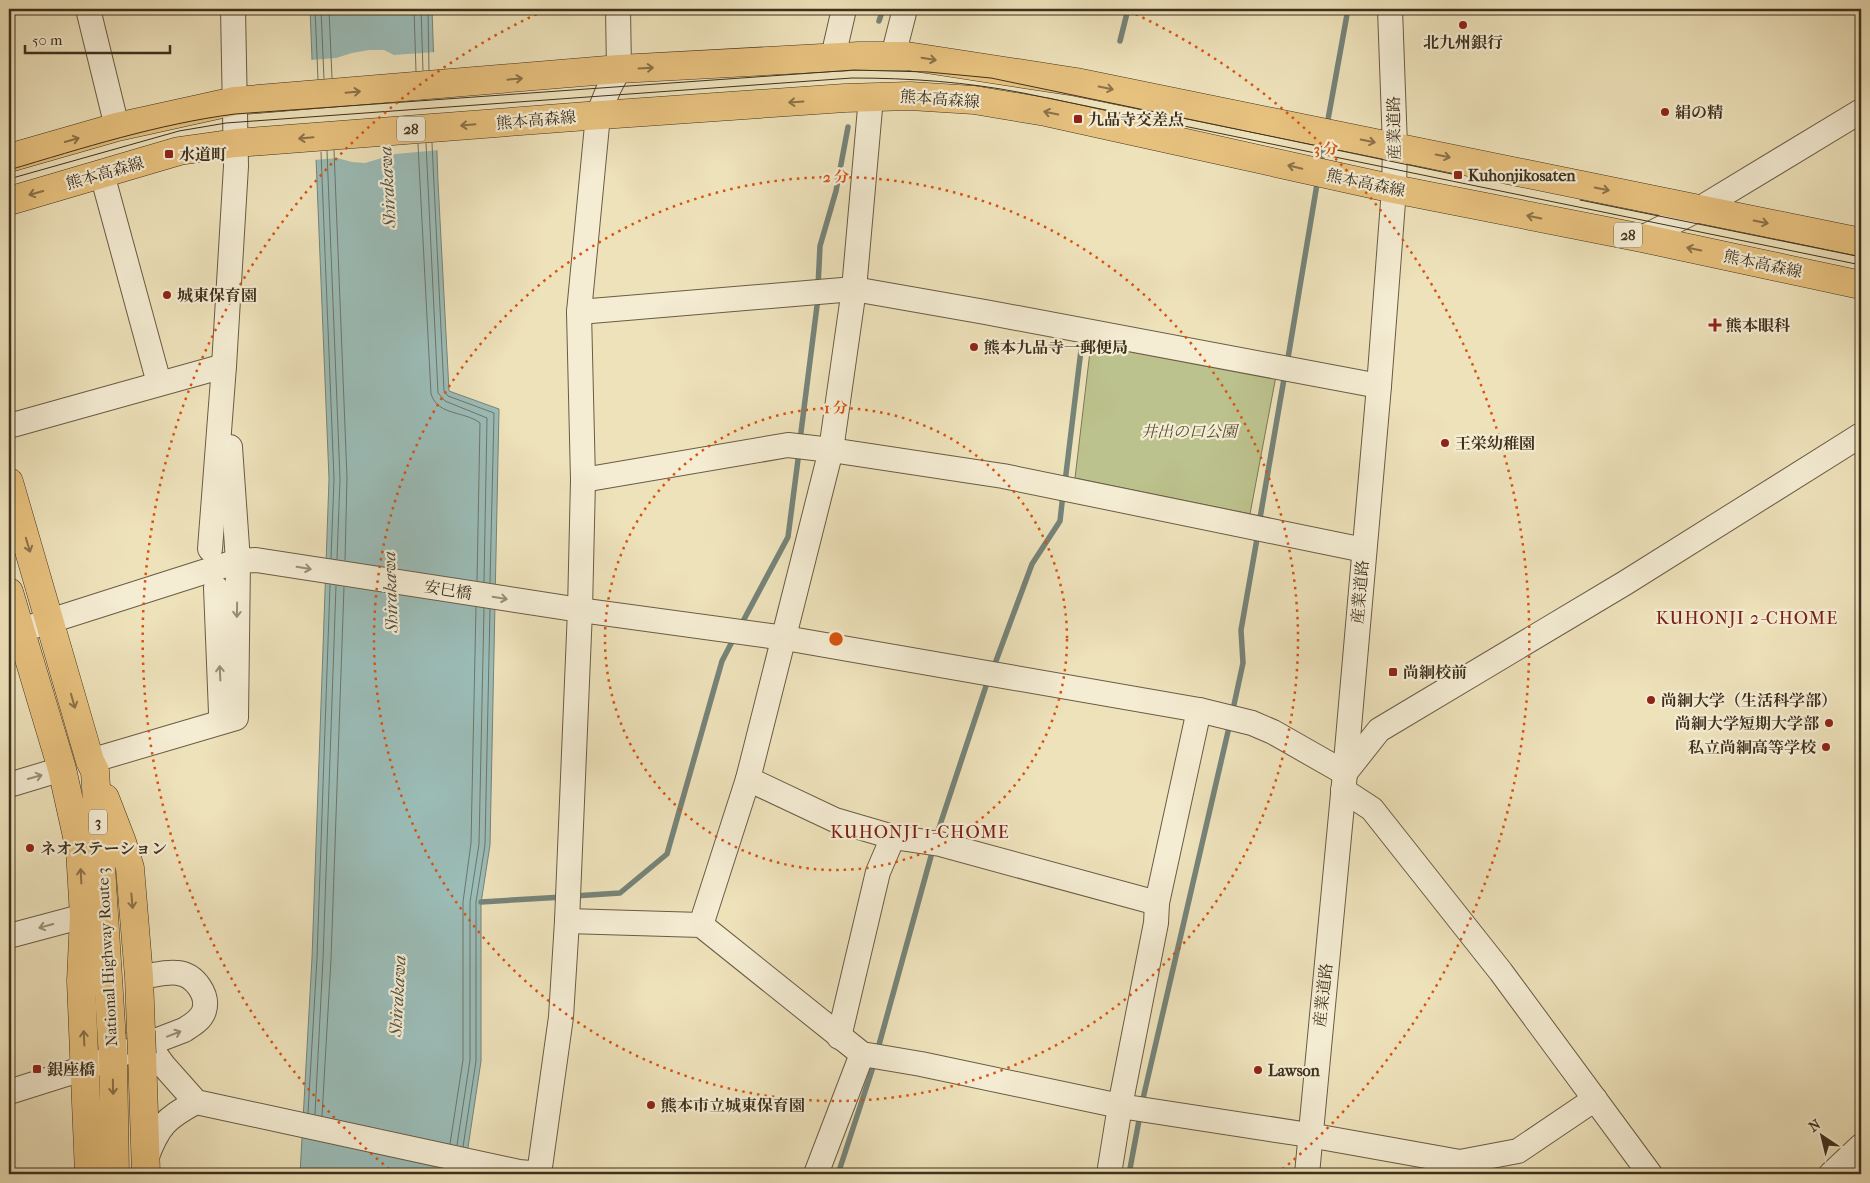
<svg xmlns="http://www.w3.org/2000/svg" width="1870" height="1183" font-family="'IM FELL French Canon','Noto Serif JP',serif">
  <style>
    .green { fill: #bcc28d; stroke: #7d7955 }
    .water { fill: #9bbcb7; stroke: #768479 }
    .pier { fill: #eee2bb }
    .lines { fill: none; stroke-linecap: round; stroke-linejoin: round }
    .shore { stroke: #6c766a; stroke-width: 1 }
    .stream { stroke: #768479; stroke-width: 5.5 }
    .minor-casing { stroke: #6a5c44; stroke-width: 26 }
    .major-casing { stroke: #3e301d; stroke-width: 29 }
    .highway-casing { stroke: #3e301d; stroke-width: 29 }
    .minor { stroke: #f4ecd3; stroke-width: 24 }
    .major { stroke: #e7c17e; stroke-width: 28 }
    .highway { stroke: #e7c17e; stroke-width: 28 }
    .tram { stroke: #3e301d; stroke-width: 1 }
    .highway-bridge-casing { stroke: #3e301d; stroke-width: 29; stroke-linecap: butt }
    .highway-bridge { stroke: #e7c17e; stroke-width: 28 }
    .oneway { stroke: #8a7149 }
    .oneway2 { stroke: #998e78 }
    .ring { fill: none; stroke: #d7550e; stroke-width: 2.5; stroke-dasharray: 2.5 5 }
    .poi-dot { fill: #8f2418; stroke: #f4ecd3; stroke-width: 2 }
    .labels { text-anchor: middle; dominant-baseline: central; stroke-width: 4.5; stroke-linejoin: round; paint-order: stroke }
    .shield { fill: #f4ecd3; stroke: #756854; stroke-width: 1 }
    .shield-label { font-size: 15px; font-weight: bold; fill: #3e301d }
    .poi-label { font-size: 16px; font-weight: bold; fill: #3e301d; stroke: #f4ecd3; text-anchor: start }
    .street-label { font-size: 16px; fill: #3e301d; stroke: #f4ecd3 }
    .park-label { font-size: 16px; font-style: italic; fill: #574d33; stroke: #f4ecd3 }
    .water-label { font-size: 18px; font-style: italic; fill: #555344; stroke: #f4ecd3 }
    .neighbourhood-label { font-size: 18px; letter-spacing: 1px; fill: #7a1f14; stroke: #f4ecd3 }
    .centre { fill: #d7550e; stroke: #f4ecd3; stroke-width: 2.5 }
    .ring-label { font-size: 15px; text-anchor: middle; font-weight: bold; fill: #d7550e; stroke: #f4ecd3; stroke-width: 4.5; stroke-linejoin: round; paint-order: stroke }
  </style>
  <rect width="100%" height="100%" fill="#eee2bb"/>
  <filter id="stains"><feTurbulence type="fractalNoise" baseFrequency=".004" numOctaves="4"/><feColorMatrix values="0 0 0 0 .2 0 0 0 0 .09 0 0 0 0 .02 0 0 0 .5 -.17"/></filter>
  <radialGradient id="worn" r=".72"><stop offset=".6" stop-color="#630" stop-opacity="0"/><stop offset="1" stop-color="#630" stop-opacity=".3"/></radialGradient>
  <polygon class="green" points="1091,343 1276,376 1250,514 1075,478"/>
  <polygon class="water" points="310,9 432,9 438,182 449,391 499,409 490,845 481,903 481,1061 464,1174 300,1174 312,958 329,479"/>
  <polygon class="pier" points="369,50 384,50 394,55 436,52 440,150 395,154 365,163 352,162 337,158 314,160 310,60 336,58 352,53"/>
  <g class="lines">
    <g class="shore">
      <polyline points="315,9 318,79"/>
      <polyline points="321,9 324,79"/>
      <polyline points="329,9 332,78"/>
      <polyline points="414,9 416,71"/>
      <polyline points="421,9 423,70"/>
      <polyline points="428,9 429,70"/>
      <polyline points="426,143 438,393 445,401 487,418 484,582"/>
      <polyline points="432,143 444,391 448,396 494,413 490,583"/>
      <path d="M 418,144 L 431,394 C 438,416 465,411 480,423 L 477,581"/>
      <polyline points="334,150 347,478 345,560"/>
      <polyline points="327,151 340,479 337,559"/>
      <polyline points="321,152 334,479 331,558"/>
      <polyline points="308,1113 317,958 330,585"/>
      <polyline points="315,1114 323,959 336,586"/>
      <polyline points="322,1116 331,959 344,587"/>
      <polyline points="450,1144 463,1060 463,902 471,843 476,607"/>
      <polyline points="457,1145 470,1060 470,902 479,844 484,608"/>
      <polyline points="463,1147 476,1061 476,902 485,845 490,609"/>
    </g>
    <g class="stream">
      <polyline points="879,21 883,9"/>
      <polyline points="1120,41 1128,9"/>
      <polyline points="1327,125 1348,9"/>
      <polyline points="1321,164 1325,139"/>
      <polyline points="818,287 820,246 836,191 848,127"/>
      <polyline points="1287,364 1318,178"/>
      <polyline points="800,440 818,298"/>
      <polyline points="1065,482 1081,350"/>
      <polyline points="1259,524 1285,373"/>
      <polyline points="741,625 788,537 799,452"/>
      <polyline points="993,669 1032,564 1060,521 1063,494"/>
      <polyline points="1232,714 1243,663 1241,630 1258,533"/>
      <polyline points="936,837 988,680"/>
      <polyline points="574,896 620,893 667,854 722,661 735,636"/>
      <polyline points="481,902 563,897"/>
      <polyline points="877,1052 933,849"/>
      <polyline points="1142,1103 1230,723"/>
      <polyline points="838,1174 875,1061"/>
      <polyline points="1129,1174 1140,1115"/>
    </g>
    <g class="minor-casing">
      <g id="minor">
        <polyline points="88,9 117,127"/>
        <polyline points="893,56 905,9"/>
        <polyline points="833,57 844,9"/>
        <polyline points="102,174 159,383"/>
        <polyline points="1642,238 1699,209 1861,111"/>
        <polyline points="579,312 854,289 985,312 1379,386"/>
        <polyline points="9,426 224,366"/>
        <polyline points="583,480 788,445 831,450 1003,476 1364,550"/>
        <polyline points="210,549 224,366 236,166 233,9"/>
        <polyline points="216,588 221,713"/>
        <polyline points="9,634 238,561 256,560 580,610 785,638 1199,710 1252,723 1273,732 1345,773 1379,730 1625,583 1861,435"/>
        <polyline points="90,761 236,718 238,561 230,447"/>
        <polyline points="748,779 835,820 893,837 940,844 1157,903"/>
        <polyline points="9,785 62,769"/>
        <polyline points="1343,790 1372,809 1501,972 1650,1174"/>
        <polyline points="567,921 701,925 862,1054 921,1064 1120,1106 1309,1135 1460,1162 1518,1151 1595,1099"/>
        <polyline points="701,925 748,779 831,450 854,289 871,97"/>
        <polyline points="9,936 84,916 103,916"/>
        <polyline points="839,1037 878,872 893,837"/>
        <polyline points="153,1051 164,1066 196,1102 519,1172 541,1174"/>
        <path d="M 9,1092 L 85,1068 L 184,1030 C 192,1025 201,1020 204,1011 C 209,995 195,975 178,973 C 167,971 151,976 139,977"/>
        <path d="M 146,1159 C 158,1126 166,1118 196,1102"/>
        <polyline points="539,1174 561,1017 567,921 580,610 583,480 579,312 598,115 609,88 619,69 618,9"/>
        <polyline points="816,1174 862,1054"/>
        <polyline points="1109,1174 1120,1106 1156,923 1157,903 1199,710"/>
        <polyline points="1307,1174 1345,773 1379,386 1394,189 1395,147 1390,9"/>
        <polyline points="1831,1174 1861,1146"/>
      </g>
    </g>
    <g class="major-casing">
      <g id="major">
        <polyline points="9,158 117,127 235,101 619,69 859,56 907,56 1076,82 1861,242"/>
        <polyline points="9,201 179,151 236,143 587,116 845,98 910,96 974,100 1046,112 1394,189 1642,238 1861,285"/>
      </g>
    </g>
    <g class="highway-casing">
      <g id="highway">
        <polyline points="9,482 90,761 95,771 113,1057 115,1174"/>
        <polyline points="9,592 62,769 80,850 84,916 81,981 89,1174"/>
        <polyline points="105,798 122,842 130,868 139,977 141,1031"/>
        <polyline points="142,1054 146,1174"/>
      </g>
    </g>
    <use href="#minor" class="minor"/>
    <use href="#major" class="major"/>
    <use href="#highway" class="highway"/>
    <g class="tram">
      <path d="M 9,170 C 83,148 158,124 235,114 L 854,70 L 928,72 L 991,78 L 1452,174"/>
      <path d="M 9,179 L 179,131 L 226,123 L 852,78 C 910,78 967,82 1023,93 L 1861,265"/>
      <polyline points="1580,200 1861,257"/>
    </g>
    <g class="highway-bridge-casing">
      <polyline id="highway-bridge" points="141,1031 142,1054"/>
    </g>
    <use href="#highway-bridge" class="highway-bridge"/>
  </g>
  <defs><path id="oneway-shaft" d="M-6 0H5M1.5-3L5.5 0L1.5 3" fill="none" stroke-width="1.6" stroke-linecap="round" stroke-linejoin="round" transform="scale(1.25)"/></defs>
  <g class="oneway">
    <use href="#oneway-shaft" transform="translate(929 59) rotate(9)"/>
    <use href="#oneway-shaft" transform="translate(646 68) rotate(-3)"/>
    <use href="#oneway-shaft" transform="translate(515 79) rotate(-5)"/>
    <use href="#oneway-shaft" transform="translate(1106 88) rotate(11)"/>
    <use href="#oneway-shaft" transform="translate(353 92) rotate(-5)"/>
    <use href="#oneway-shaft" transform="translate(796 102) rotate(176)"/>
    <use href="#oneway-shaft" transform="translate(1051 113) rotate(-168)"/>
    <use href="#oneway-shaft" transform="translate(468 125) rotate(175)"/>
    <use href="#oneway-shaft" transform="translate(306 138) rotate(175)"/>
    <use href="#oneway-shaft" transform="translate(72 140) rotate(-16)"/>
    <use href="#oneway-shaft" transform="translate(1368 141) rotate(12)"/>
    <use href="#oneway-shaft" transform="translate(1443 156) rotate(12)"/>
    <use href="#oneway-shaft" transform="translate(1295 167) rotate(-167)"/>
    <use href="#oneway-shaft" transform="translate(1602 189) rotate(12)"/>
    <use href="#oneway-shaft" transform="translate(36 193) rotate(164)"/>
    <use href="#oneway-shaft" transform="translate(1534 217) rotate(-169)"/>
    <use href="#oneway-shaft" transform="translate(1761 222) rotate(11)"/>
    <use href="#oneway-shaft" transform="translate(1694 249) rotate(-168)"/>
    <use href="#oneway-shaft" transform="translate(28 545) rotate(73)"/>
    <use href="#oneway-shaft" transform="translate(73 701) rotate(74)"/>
    <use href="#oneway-shaft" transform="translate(81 876) rotate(-93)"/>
    <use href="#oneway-shaft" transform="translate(132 901) rotate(85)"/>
    <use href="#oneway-shaft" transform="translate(84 1038) rotate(-93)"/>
    <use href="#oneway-shaft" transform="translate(113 1087) rotate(89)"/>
  </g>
  <g class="oneway2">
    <use href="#oneway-shaft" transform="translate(304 568) rotate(9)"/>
    <use href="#oneway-shaft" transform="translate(500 598) rotate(9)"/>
    <use href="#oneway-shaft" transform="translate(237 610) rotate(91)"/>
    <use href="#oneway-shaft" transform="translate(220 673) rotate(-93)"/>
    <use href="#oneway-shaft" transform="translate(35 777) rotate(-16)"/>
    <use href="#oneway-shaft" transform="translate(46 926) rotate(165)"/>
    <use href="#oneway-shaft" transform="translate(174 1034) rotate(-21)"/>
  </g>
  <g class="ring">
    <circle cx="836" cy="639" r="231"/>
    <circle cx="836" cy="639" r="462"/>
    <path d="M395 1174A693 693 0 0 1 543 11M1129 11A693 693 0 0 1 1277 1174"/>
  </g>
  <g class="poi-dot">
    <circle cx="1463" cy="25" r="5"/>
    <circle cx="1665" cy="112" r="5"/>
    <rect x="1073" y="114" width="10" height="10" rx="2.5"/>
    <rect x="164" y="149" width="10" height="10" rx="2.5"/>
    <rect x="1453" y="170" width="10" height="10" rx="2.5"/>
    <circle cx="167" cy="295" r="5"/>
    <path d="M1712.5 317.5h5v5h5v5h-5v5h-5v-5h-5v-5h5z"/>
    <circle cx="974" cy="347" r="5"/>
    <circle cx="1445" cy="443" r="5"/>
    <rect x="1388" y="667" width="10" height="10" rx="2.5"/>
    <circle cx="1651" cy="700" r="5"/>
    <circle cx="1829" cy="723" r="5"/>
    <circle cx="1826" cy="747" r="5"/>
    <circle cx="30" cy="848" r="5"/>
    <rect x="32" y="1064" width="10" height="10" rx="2.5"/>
    <circle cx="1258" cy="1070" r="5"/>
    <circle cx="651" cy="1105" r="5"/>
  </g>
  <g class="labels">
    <g class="shield">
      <rect x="397" y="116.5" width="28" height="25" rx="4"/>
      <rect x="1614" y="222.5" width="28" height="25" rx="4"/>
      <rect x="89" y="809.5" width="18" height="25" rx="4"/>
    </g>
    <g class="shield-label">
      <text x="411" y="129">28</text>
      <text x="1628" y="235">28</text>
      <text x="98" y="822">3</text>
    </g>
    <g class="poi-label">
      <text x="1463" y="42" text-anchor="middle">北九州銀行</text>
      <text x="1675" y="112">絹の精</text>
      <text x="1088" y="119">九品寺交差点</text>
      <text x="179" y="154">水道町</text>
      <text x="1468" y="175">Kuhonjikosaten</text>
      <text x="177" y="295">城東保育園</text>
      <text x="1726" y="325">熊本眼科</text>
      <text x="984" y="347">熊本九品寺一郵便局</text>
      <text x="1455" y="443">王栄幼稚園</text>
      <text x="1403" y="672">尚絅校前</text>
      <text x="1661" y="700">尚絅大学（生活科学部）</text>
      <text x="1819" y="723" text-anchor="end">尚絅大学短期大学部</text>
      <text x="1816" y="747" text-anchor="end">私立尚絅高等学校</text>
      <text x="40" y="848">ネオステーション</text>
      <text x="47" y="1069">銀座橋</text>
      <text x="1268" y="1070">Lawson</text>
      <text x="661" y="1105">熊本市立城東保育園</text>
    </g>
    <g class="street-label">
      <text transform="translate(940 99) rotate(4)">熊本高森線</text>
      <text transform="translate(536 120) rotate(-5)">熊本高森線</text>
      <text transform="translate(1394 128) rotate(-91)">産業道路</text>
      <text transform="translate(105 173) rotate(-16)">熊本高森線</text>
      <text transform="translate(1366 183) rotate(12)">熊本高森線</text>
      <text transform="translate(1763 264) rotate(12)">熊本高森線</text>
      <text transform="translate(448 590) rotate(9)">安巳橋</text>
      <text transform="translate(1360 592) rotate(-85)">産業道路</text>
      <text transform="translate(107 957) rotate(-93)">National Highway Route 3</text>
      <text transform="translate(1323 995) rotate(-84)">産業道路</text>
    </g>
    <g class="park-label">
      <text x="1189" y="431">井出の口公園</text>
    </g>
    <g class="water-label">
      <text transform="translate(388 187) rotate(-93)">Shirakawa</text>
      <text transform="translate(391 592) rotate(-92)">Shirakawa</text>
      <text transform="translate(398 996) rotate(-87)">Shirakawa</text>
    </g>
    <g class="neighbourhood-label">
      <text x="1747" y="618">KUHONJI 2-CHOME</text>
      <text x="920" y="832">KUHONJI 1-CHOME</text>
    </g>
  </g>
  <circle cx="836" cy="639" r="8" class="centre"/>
  <g class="ring-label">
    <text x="1326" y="154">3 分</text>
    <text x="836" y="182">2 分</text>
    <text x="836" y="413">1 分</text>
  </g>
  <rect width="1870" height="1183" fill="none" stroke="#eee2bb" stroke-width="30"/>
  <rect x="10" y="10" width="1850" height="1163" fill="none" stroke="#3e301d" stroke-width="2.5"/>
  <rect x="15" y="15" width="1840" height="1153" fill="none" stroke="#3e301d"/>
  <g transform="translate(1822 1136) rotate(325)" stroke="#f4ecd3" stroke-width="4" paint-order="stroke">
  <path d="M0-4L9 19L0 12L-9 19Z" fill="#3e301d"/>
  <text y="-8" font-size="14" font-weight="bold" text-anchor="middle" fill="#3e301d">N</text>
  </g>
  <path d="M25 45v8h145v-8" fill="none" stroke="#3e301d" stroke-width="2.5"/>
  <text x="32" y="45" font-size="15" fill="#3e301d" stroke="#f4ecd3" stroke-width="4" paint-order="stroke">50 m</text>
  <rect width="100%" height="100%" filter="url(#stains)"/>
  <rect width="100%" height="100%" fill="url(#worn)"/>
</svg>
